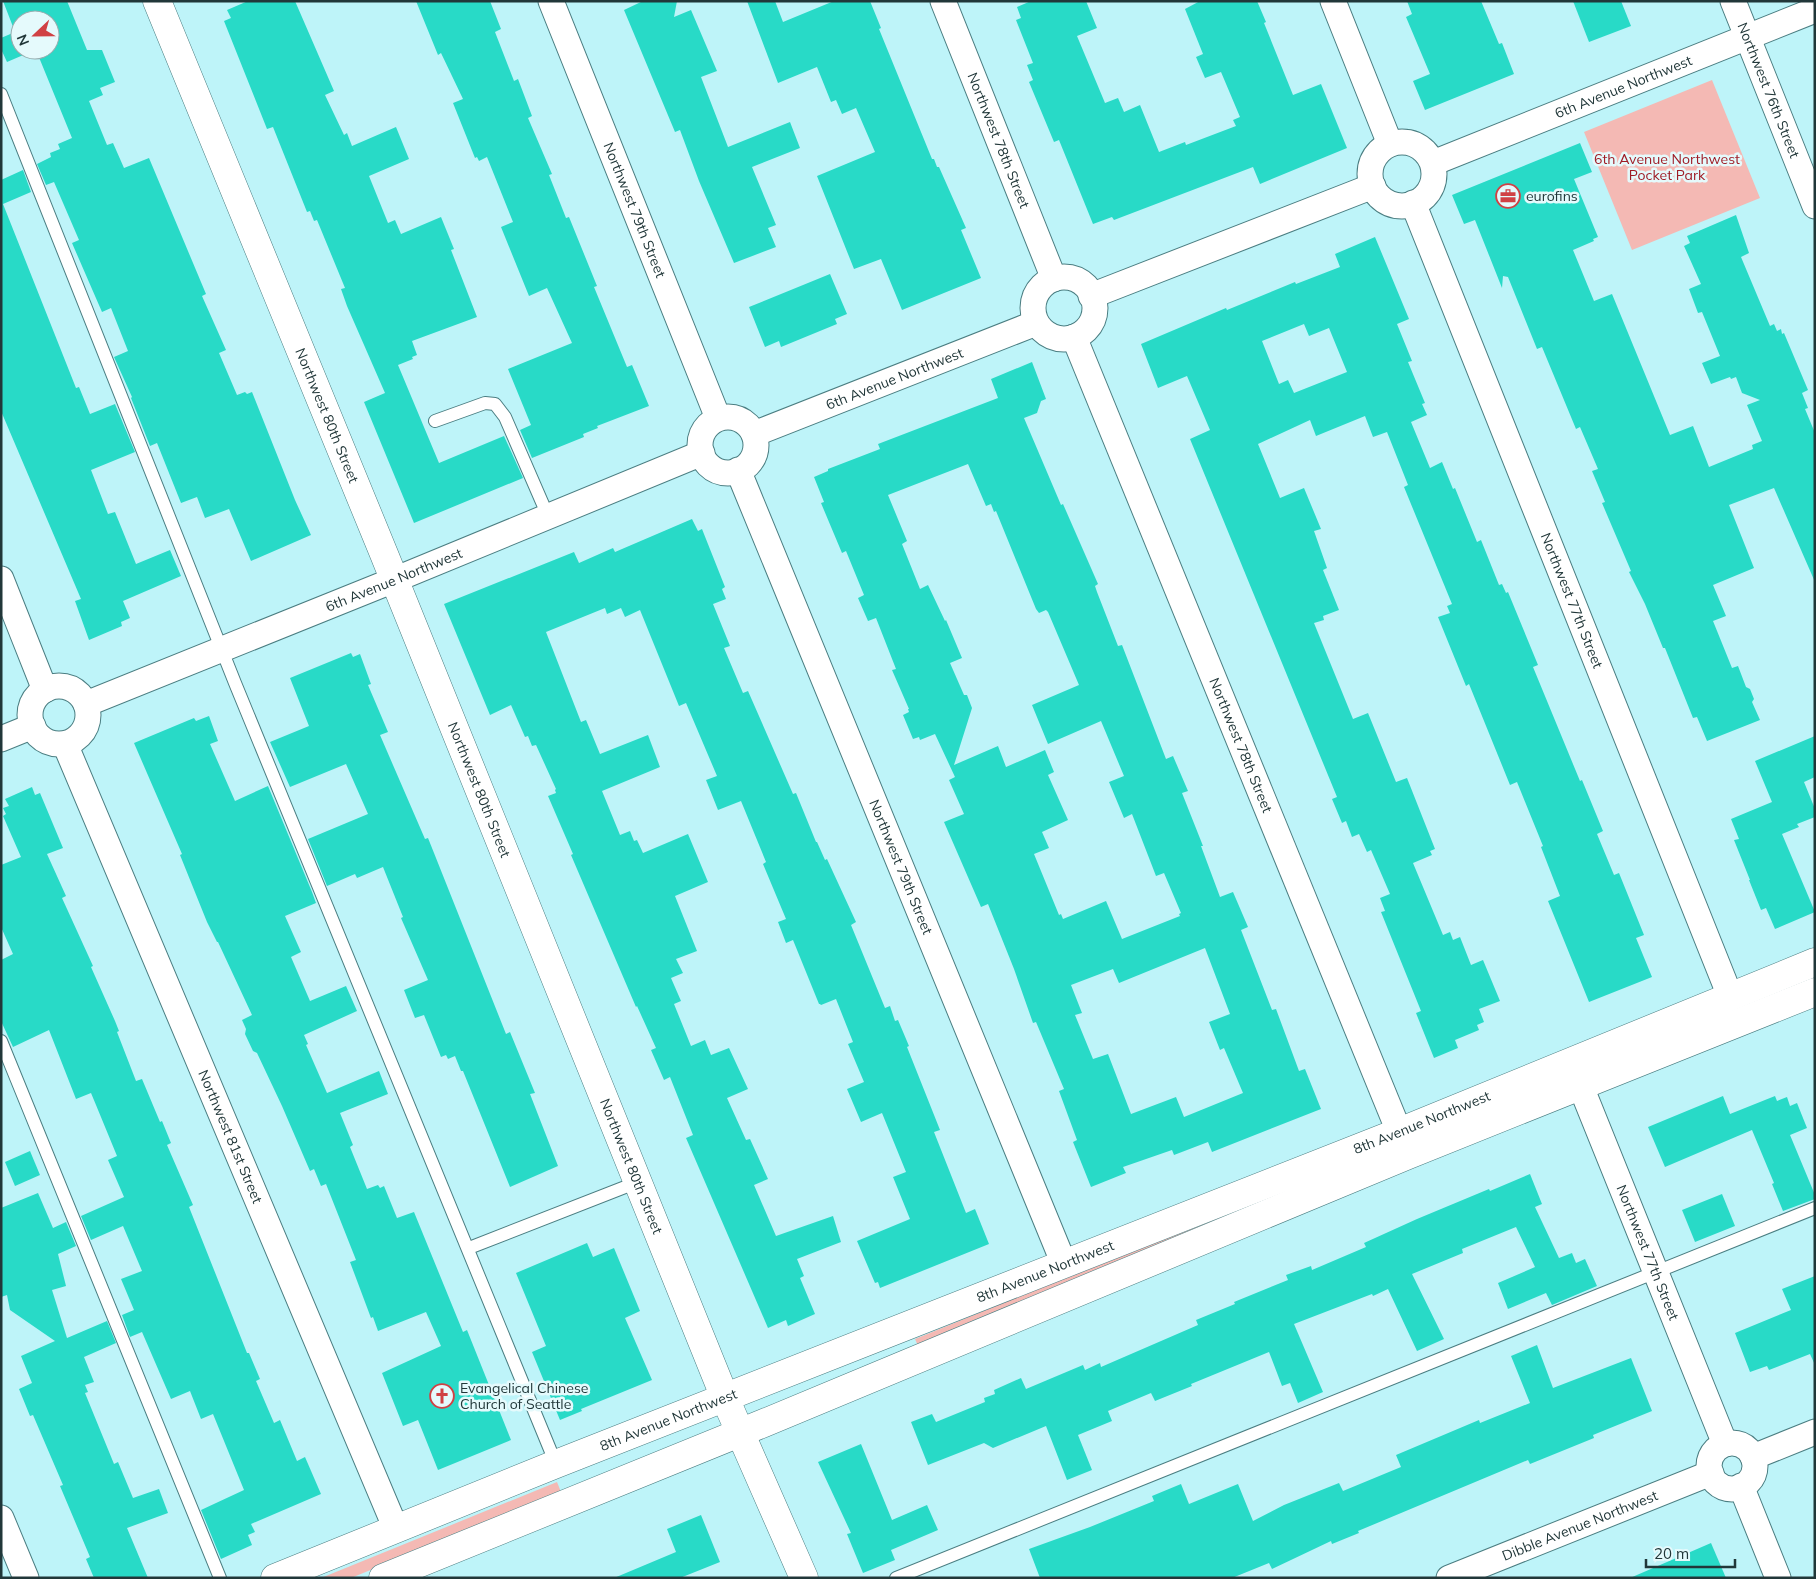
<svg xmlns="http://www.w3.org/2000/svg" width="1816" height="1579" font-family="Mulish,sans-serif">
  <style>
    .green { fill: #f4b9b4 }
    .building { fill: #28dac7; fill-rule: evenodd }
    .lines { fill: none; stroke-linecap: round; stroke-linejoin: round }
    .service-casing { stroke: #4b7e82; stroke-width: 14 }
    .minor-casing { stroke: #4b7e82; stroke-width: 27 }
    .tertiary-casing { stroke: #4b7e82; stroke-width: 29 }
    .secondary-casing { stroke: #4b7e82; stroke-width: 29 }
    .service { stroke: #fff; stroke-width: 12 }
    .minor { stroke: #fff; stroke-width: 25 }
    .tertiary { stroke: #fff; stroke-width: 28 }
    .secondary { stroke: #fff; stroke-width: 28 }
    .labels { text-anchor: middle; dominant-baseline: central; stroke-width: 5; stroke-linejoin: round; paint-order: stroke }
    .street-label { font-size: 14px; fill: #213739; stroke: #e5fafc }
    .park-label { font-size: 14px; fill: #9f1c26; stroke: #e5fafc }
    .poi-label { font-size: 14px; fill: #213739; stroke: #e5fafc; text-anchor: start }
  </style>
  <rect width="100%" height="100%" fill="#bef4f9"/>
  <g class="green">
    <polygon points="1712,80 1760,198 1632,250 1584,132"/>
    <polygon points="1333,1169 1336,1177 919,1348 915,1339"/>
    <polygon points="557,1482 561,1492 351,1578 321,1578"/>
  </g>
  <g class="building">
    <polygon points="3,1 67,1 87,50 102,50 115,82 100,88 103,95 89,101 107,145 113,143 124,168 149,158 206,294 202,296 226,350 219,353 237,395 245,392 247,394 252,392 295,500 311,535 251,561 229,509 205,518 197,497 181,503 157,443 150,446 131,398 132,397 114,357 128,351 111,308 102,312 72,243 79,240 54,182 46,185 37,164 51,157 50,153 60,149 58,144 72,138 36,50 50,50 50,20 20,20 20,50 35,50 7,62 1,49 1,38 15,32"/>
    <polygon points="248,1 295,1 334,91 325,95 344,135 347,133 352,146 396,127 409,159 369,176 388,223 395,220 401,234 441,217 454,249 451,250 477,317 412,341 417,355 412,357 413,359 398,365 439,463 504,436 523,478 414,523 364,402 385,393 347,306 341,289 345,288 317,220 314,221 310,211 307,212 273,127 267,129 224,21 231,18 227,10"/>
    <polygon points="416,1 490,1 501,29 495,32 514,81 518,79 532,116 528,118 552,174 549,175 566,218 569,217 597,286 594,287 627,367 632,365 649,406 597,426 598,428 583,434 584,437 532,458 520,430 531,425 508,369 572,343 547,288 529,296 501,227 513,222 487,157 479,161 477,157 475,158 453,103 463,99 441,53 438,55"/>
    <polygon points="643,1 677,1 674,17 691,10 717,71 701,77 728,147 790,122 800,148 752,167 776,225 768,228 776,247 734,263 699,181 680,130 675,132 624,10"/>
    <polygon points="747,1 775,1 783,22 834,1 870,1 881,28 879,29 932,159 934,159 937,167 939,167 966,228 961,230 981,278 902,310 881,259 854,269 817,176 875,152 856,108 842,114 836,100 831,102 817,67 778,83"/>
    <polygon points="1031,1 1086,1 1097,28 1077,36 1105,103 1118,98 1124,112 1140,105 1159,152 1185,142 1186,145 1236,126 1233,120 1240,117 1221,72 1205,78 1196,57 1203,54 1185,9 1200,1 1257,1 1266,22 1264,23 1293,95 1321,84 1347,148 1260,184 1253,167 1114,220 1112,217 1093,224 1059,140 1054,142 1029,82 1033,80 1027,65 1033,63 1016,20 1021,18 1017,7"/>
    <polygon points="1407,1 1481,1 1499,44 1502,43 1514,74 1425,110 1413,81 1430,74 1406,17 1412,14"/>
    <polygon points="1573,1 1621,1 1631,26 1589,42"/>
    <polygon points="1580,143 1592,172 1574,179 1598,237 1593,239 1594,241 1573,250 1594,301 1612,294 1670,435 1693,426 1709,467 1753,449 1752,445 1762,441 1747,405 1760,400 1742,393 1736,377 1731,379 1730,377 1711,384 1702,363 1720,356 1702,312 1698,313 1689,289 1701,284 1684,246 1690,243 1687,236 1736,215 1749,253 1741,257 1770,326 1774,324 1777,331 1781,329 1782,334 1784,333 1808,390 1802,393 1808,408 1805,409 1815,433 1815,582 1774,488 1729,505 1754,568 1713,585 1726,616 1713,621 1732,668 1738,666 1746,687 1750,689 1754,699 1752,702 1760,720 1707,741 1697,717 1693,718 1665,648 1663,648 1645,604 1629,572 1631,571 1602,503 1605,502 1592,471 1598,469 1580,427 1576,429 1542,347 1537,349 1508,277 1503,276 1502,288 1475,220 1464,224 1452,195"/>
    <polygon points="23,170 31,192 3,204 76,388 79,387 90,414 115,404 135,452 91,470 108,514 115,512 136,564 170,550 181,576 123,601 130,618 121,622 122,626 89,640 75,601 81,599 1,411 1,180"/>
    <path d="M 1375,237 L 1409,319 L 1397,324 L 1412,361 L 1408,362 L 1425,403 L 1422,404 L 1427,415 L 1411,422 L 1430,468 L 1442,462 L 1453,489 L 1455,488 L 1477,542 L 1481,540 L 1499,585 L 1502,584 L 1506,593 L 1508,592 L 1538,665 L 1533,667 L 1580,781 L 1582,780 L 1603,831 L 1597,834 L 1614,875 L 1619,873 L 1644,935 L 1636,938 L 1652,977 L 1589,1002 L 1548,901 L 1560,896 L 1541,847 L 1543,846 L 1517,782 L 1510,785 L 1469,684 L 1466,686 L 1438,617 L 1450,613 L 1447,606 L 1452,604 L 1404,487 L 1408,485 L 1387,432 L 1373,437 L 1365,416 L 1316,436 L 1310,420 L 1258,444 L 1280,498 L 1304,488 L 1321,529 L 1314,531 L 1327,568 L 1323,570 L 1339,610 L 1323,616 L 1324,620 L 1314,623 L 1353,719 L 1368,713 L 1396,782 L 1407,778 L 1435,849 L 1430,851 L 1432,855 L 1413,863 L 1443,935 L 1450,932 L 1453,940 L 1460,937 L 1471,965 L 1483,960 L 1500,1001 L 1479,1009 L 1484,1022 L 1477,1025 L 1479,1030 L 1455,1040 L 1458,1048 L 1434,1058 L 1416,1013 L 1421,1011 L 1381,912 L 1385,911 L 1380,898 L 1390,894 L 1371,850 L 1367,852 L 1359,834 L 1352,837 L 1346,821 L 1342,823 L 1332,799 L 1337,797 L 1190,439 L 1210,430 L 1187,376 L 1158,388 L 1141,344 L 1226,308 L 1227,310 L 1295,282 L 1296,284 L 1340,267 L 1335,254 ZM 1304,324 L 1309,336 L 1329,328 L 1347,372 L 1294,393 L 1288,380 L 1279,384 L 1262,341 Z"/>
    <polygon points="830,274 847,314 835,319 837,324 781,347 779,341 765,347 749,307"/>
    <path d="M 1032,362 L 1046,399 L 1041,401 L 1037,413 L 1024,418 L 1061,505 L 1063,504 L 1098,584 L 1095,586 L 1097,592 L 1118,646 L 1122,645 L 1166,759 L 1173,756 L 1188,791 L 1182,793 L 1203,846 L 1201,846 L 1220,897 L 1233,892 L 1248,927 L 1241,930 L 1272,1010 L 1276,1009 L 1299,1071 L 1305,1069 L 1321,1109 L 1212,1152 L 1208,1142 L 1174,1155 L 1172,1150 L 1123,1167 L 1126,1173 L 1091,1187 L 1073,1142 L 1077,1140 L 1059,1091 L 1064,1089 L 1036,1022 L 1033,1023 L 1014,969 L 988,904 L 981,907 L 944,822 L 964,814 L 949,780 L 955,777 L 935,734 L 920,740 L 919,737 L 913,739 L 903,715 L 909,712 L 908,709 L 909,709 L 892,670 L 896,669 L 876,618 L 868,621 L 858,598 L 864,595 L 846,551 L 842,553 L 821,503 L 824,502 L 814,477 L 828,471 L 828,469 L 880,449 L 878,444 L 998,398 L 991,379 ZM 968,464 L 986,506 L 991,504 L 994,512 L 996,511 L 1036,609 L 1039,613 L 1046,610 L 1048,612 L 1079,685 L 1032,705 L 1048,744 L 1101,721 L 1124,776 L 1109,782 L 1124,818 L 1132,814 L 1156,876 L 1164,873 L 1181,913 L 1179,914 L 1180,916 L 1122,939 L 1106,901 L 1063,919 L 1061,914 L 1059,915 L 1034,854 L 1049,848 L 1042,832 L 1068,820 L 1048,775 L 1054,772 L 1045,750 L 1006,767 L 998,746 L 954,765 L 972,708 L 967,695 L 964,695 L 950,663 L 962,658 L 946,620 L 945,621 L 928,585 L 920,589 L 902,544 L 907,541 L 888,495 ZM 1205,948 L 1230,1014 L 1209,1022 L 1220,1050 L 1224,1048 L 1243,1093 L 1184,1117 L 1176,1097 L 1131,1114 L 1108,1054 L 1093,1059 L 1075,1015 L 1082,1013 L 1071,985 L 1113,969 L 1119,983 Z"/>
    <polygon points="692,519 698,531 702,529 725,587 722,589 726,599 713,604 730,646 724,648 743,693 748,691 793,794 796,793 816,842 817,842 825,860 827,859 856,922 851,925 885,1008 890,1006 895,1021 898,1020 909,1046 907,1047 940,1130 934,1132 966,1213 975,1209 989,1244 880,1288 878,1282 875,1283 857,1241 910,1219 893,1177 906,1172 882,1113 861,1122 847,1089 864,1082 848,1044 853,1042 836,999 821,1005 820,1004 819,1004 793,940 786,943 778,922 786,919 763,864 766,862 741,801 718,810 706,780 717,776 686,703 679,706 640,610 625,617 621,608 607,614 605,608 546,632 581,722 586,720 600,754 648,735 660,767 602,791 620,835 630,831 634,841 637,840 643,853 688,834 708,882 675,896 697,951 676,959 683,973 671,978 681,1001 674,1004 691,1046 705,1040 711,1055 729,1048 748,1089 727,1098 746,1140 750,1139 768,1179 754,1185 776,1236 833,1216 841,1242 797,1259 804,1276 800,1278 815,1314 788,1326 786,1320 768,1328 686,1138 693,1135 670,1077 664,1080 651,1050 656,1048 637,1006 636,1007 571,855 573,854 548,796 556,793 555,790 556,789 536,745 532,746 528,736 525,737 511,705 490,715 444,604 574,552 579,563 613,548 615,552"/>
    <polygon points="351,653 353,657 360,654 371,684 368,685 388,732 380,735 425,839 428,838 434,853 506,1034 510,1032 535,1093 530,1094 558,1166 510,1187 463,1071 461,1071 455,1056 448,1059 446,1055 441,1057 424,1015 415,1018 404,990 428,980 401,918 403,917 383,867 357,878 355,874 327,886 308,839 368,814 346,764 290,787 270,742 309,726 290,678"/>
    <polygon points="209,716 218,741 210,744 235,801 268,786 312,892 316,903 285,916 301,952 291,957 310,1001 346,986 357,1011 304,1035 308,1044 306,1045 327,1093 379,1071 388,1094 340,1113 353,1145 350,1147 367,1189 378,1185 380,1188 384,1186 397,1218 414,1212 463,1332 467,1330 511,1440 438,1470 418,1420 403,1426 382,1373 441,1346 426,1312 378,1331 373,1317 371,1318 350,1262 356,1260 326,1184 321,1186 314,1169 310,1171 282,1106 257,1053 253,1051 245,1034 246,1029 242,1020 252,1015 218,942 217,942 207,922 180,855 182,854 134,743 194,718 196,721"/>
    <polygon points="1815,736 1815,777 1804,782 1815,809 1815,817 1797,824 1799,827 1782,834 1815,912 1775,929 1766,908 1761,910 1749,880 1750,880 1734,840 1739,839 1731,819 1772,802 1755,761"/>
    <polygon points="32,787 35,795 40,793 63,848 47,854 66,896 62,898 93,966 91,967 115,1021 119,1031 117,1032 136,1081 142,1079 160,1122 162,1121 171,1143 167,1145 193,1205 189,1207 247,1353 249,1353 260,1379 256,1381 274,1423 280,1420 297,1461 305,1457 321,1494 251,1524 255,1532 248,1535 252,1545 221,1559 201,1510 244,1490 213,1414 201,1419 190,1391 171,1399 142,1332 130,1337 122,1315 134,1310 121,1279 142,1271 123,1226 91,1240 81,1216 124,1197 108,1160 117,1156 96,1105 91,1093 76,1099 49,1030 13,1047 1,1021 1,960 13,954 1,927 1,865 21,857 3,816 6,814 3,808 9,806 5,799"/>
    <polygon points="1723,1096 1730,1114 1775,1096 1777,1101 1787,1097 1790,1106 1797,1103 1807,1128 1790,1135 1815,1195 1815,1199 1783,1211 1772,1184 1774,1183 1752,1130 1665,1167 1648,1127"/>
    <polygon points="30,1151 40,1175 15,1186 5,1162"/>
    <polygon points="1530,1174 1542,1204 1535,1207 1559,1258 1572,1253 1576,1263 1585,1259 1597,1286 1552,1305 1546,1293 1508,1309 1498,1283 1535,1267 1516,1227 1462,1249 1463,1253 1412,1274 1444,1339 1417,1351 1388,1289 1373,1296 1372,1294 1294,1324 1323,1392 1298,1403 1290,1383 1282,1386 1269,1352 1191,1384 1192,1386 1155,1401 1151,1393 1108,1411 1112,1421 1078,1435 1092,1470 1067,1480 1046,1426 993,1448 984,1443 928,1465 911,1422 932,1414 936,1422 985,1402 984,1398 995,1394 994,1390 1021,1378 1026,1389 1083,1365 1085,1370 1100,1363 1101,1367 1198,1325 1196,1320 1235,1304 1234,1302 1288,1280 1286,1275 1311,1266 1312,1270 1366,1247 1364,1243 1417,1219 1489,1189 1490,1191"/>
    <polygon points="38,1193 53,1228 66,1222 76,1246 58,1254 66,1286 52,1290 67,1338 107,1321 116,1343 84,1357 94,1382 85,1385 88,1392 85,1393 114,1464 118,1462 133,1498 159,1489 168,1513 127,1528 148,1578 94,1578 86,1559 90,1557 60,1486 63,1485 33,1415 30,1416 19,1389 32,1383 21,1356 55,1341 10,1310 7,1295 1,1297 1,1208"/>
    <polygon points="1722,1194 1735,1226 1695,1242 1682,1210"/>
    <polygon points="587,1243 593,1257 614,1248 640,1311 625,1318 652,1380 581,1409 582,1411 560,1420 532,1352 546,1346 516,1273"/>
    <polygon points="1815,1276 1815,1365 1810,1354 1769,1370 1767,1366 1750,1372 1735,1333 1791,1310 1782,1289"/>
    <polygon points="1537,1345 1553,1388 1631,1358 1652,1411 1593,1435 1594,1438 1530,1464 1528,1460 1358,1531 1359,1533 1332,1544 1331,1541 1272,1569 1269,1563 1232,1578 1040,1578 1029,1549 1090,1527 1154,1501 1152,1496 1181,1484 1189,1504 1238,1484 1253,1521 1284,1505 1339,1483 1343,1491 1401,1467 1396,1455 1479,1420 1480,1423 1530,1403 1511,1356"/>
    <polygon points="861,1444 892,1520 927,1505 938,1530 891,1550 895,1560 863,1573 847,1534 851,1533 818,1462"/>
    <polygon points="701,1515 720,1562 680,1578 614,1578 676,1552 667,1529"/>
    <polygon points="1711,1543 1726,1578 1630,1578"/>
  </g>
  <g class="lines">
    <g class="service-casing">
      <g id="service">
        <polyline points="1,94 235,683 556,1464"/>
        <polyline points="435,421 485,403 495,404 505,417 548,516"/>
        <polyline points="1,1041 220,1578"/>
        <polyline points="469,1248 638,1182"/>
        <polyline points="896,1578 1815,1208"/>
      </g>
    </g>
    <g class="minor-casing">
      <g id="minor">
        <path id="s1" d="M 551,1 L 718,418"/>
        <path id="s2" d="M 943,1 L 1054,279"/>
        <polyline points="1333,1 1390,144"/>
        <path id="s3" d="M 1733,1 L 1815,206"/>
        <circle cx="1402" cy="174" r="32"/>
        <path id="s4" d="M 1433,163 L 1815,10"/>
        <path id="s5" d="M 1413,203 L 1730,996"/>
        <circle cx="1064" cy="308" r="31"/>
        <polyline points="1091,296 1373,186"/>
        <path id="s6" d="M 1074,337 L 1407,1151"/>
        <circle cx="728" cy="445" r="28"/>
        <path id="s7" d="M 754,434 L 1036,323"/>
        <path id="s8" d="M 738,470 L 1064,1264"/>
        <polyline points="1,579 45,690"/>
        <circle cx="59" cy="715" r="29"/>
        <path id="s9" d="M 86,704 L 394,580 L 702,453"/>
        <polyline points="1,739 33,726"/>
        <path id="s10" d="M 65,744 L 396,1529"/>
        <path id="s11" d="M 1573,1067 L 1725,1444"/>
        <circle cx="1732" cy="1466" r="23"/>
        <polyline points="1753,1457 1815,1432"/>
        <polyline points="1741,1486 1778,1578"/>
        <polyline points="1,1518 26,1578"/>
        <path id="s12" d="M 1449,1578 L 1711,1473"/>
      </g>
    </g>
    <g class="tertiary-casing">
      <g id="tertiary">
        <path id="s13" d="M 157,1 L 384,554 L 725,1398 L 804,1578"/>
      </g>
    </g>
    <g class="secondary-casing">
      <g id="secondary">
        <path id="s14" d="M 275,1578 L 556,1464 L 1399,1132 L 1815,962"/>
        <polyline points="383,1578 764,1423 1408,1155 1815,992"/>
      </g>
    </g>
    <use href="#service" class="service"/>
    <use href="#minor" class="minor"/>
    <use href="#tertiary" class="tertiary"/>
    <use href="#secondary" class="secondary"/>
  </g>
  <defs>
    <g id="office-ring" transform="scale(1.25)"><circle r="9.5" fill="#e5fafc" stroke="#d04144" stroke-width="1.5"/><path d="M-6-3h4V-5.5h4V-3h4V5H-6ZM-1-4.5V-3h2v-1.5ZM-6 0V1H6V0Z" fill="#d04144"/></g>
    <g id="church-ring" transform="scale(1.25)"><circle r="9.5" fill="#e5fafc" stroke="#d04144" stroke-width="1.5"/><path d="M-1.2-6h2.4v3.5h3.3v2.4h-3.3V6h-2.4V-.1h-3.3v-2.4h3.3Z" fill="#d04144"/></g>
  </defs>
  <g fill-rule="evenodd">
    <use href="#office-ring" x="1508" y="196"/>
    <use href="#church-ring" x="442" y="1396"/>
  </g>
  <g class="labels">
    <g class="street-label">
      <text stroke="none"><textPath href="#s4" startOffset="205">6th Avenue Northwest</textPath></text>
      <text stroke="none"><textPath href="#s3" startOffset="96">Northwest 76th Street</textPath></text>
      <text stroke="none"><textPath href="#s2" startOffset="150">Northwest 78th Street</textPath></text>
      <text stroke="none"><textPath href="#s1" startOffset="225">Northwest 79th Street</textPath></text>
      <text stroke="none"><textPath href="#s7" startOffset="151">6th Avenue Northwest</textPath></text>
      <text stroke="none"><textPath href="#s13" startOffset="448">Northwest 80th Street</textPath></text>
      <text stroke="none"><textPath href="#s9" startOffset="332">6th Avenue Northwest</textPath></text>
      <text stroke="none"><textPath href="#s5" startOffset="428">Northwest 77th Street</textPath></text>
      <text stroke="none"><textPath href="#s6" startOffset="441">Northwest 78th Street</textPath></text>
      <text stroke="none"><textPath href="#s13" startOffset="852">Northwest 80th Street</textPath></text>
      <text stroke="none"><textPath href="#s8" startOffset="429">Northwest 79th Street</textPath></text>
      <text stroke="none"><textPath href="#s14" startOffset="1234">8th Avenue Northwest</textPath></text>
      <text stroke="none"><textPath href="#s10" startOffset="426">Northwest 81st Street</textPath></text>
      <text stroke="none"><textPath href="#s13" startOffset="1258">Northwest 80th Street</textPath></text>
      <text stroke="none"><textPath href="#s11" startOffset="200">Northwest 77th Street</textPath></text>
      <text stroke="none"><textPath href="#s14" startOffset="829">8th Avenue Northwest</textPath></text>
      <text stroke="none"><textPath href="#s14" startOffset="424">8th Avenue Northwest</textPath></text>
      <text stroke="none"><textPath href="#s12" startOffset="141">Dibble Avenue Northwest</textPath></text>
    </g>
    <g class="park-label">
      <text x="1667" y="159">6th Avenue Northwest<tspan x="1667" dy="16">Pocket Park</tspan></text>
    </g>
    <g class="poi-label">
      <text x="1526" y="196">eurofins</text>
      <text x="460" y="1388">Evangelical Chinese<tspan x="460" dy="16">Church of Seattle</tspan></text>
    </g>
  </g>
  <rect width="1816" height="1579" fill="none" stroke="#213739" stroke-width="5"/>
  <g transform="translate(35 35) rotate(248)"><circle r="24" fill="#e5fafc" stroke="#97acae"/>
  <path d="M0-4L9 19L0 12L-9 19Z" fill="#d04144"/>
  <text y="-8" font-size="14" font-weight="bold" text-anchor="middle" fill="#213739">N</text>
  </g>
  <path d="M1646 1559v8h89v-8" fill="none" stroke="#213739" stroke-width="2.5"/>
  <text x="1654" y="1559" font-size="15" fill="#213739" stroke="#e5fafc" stroke-width="4" paint-order="stroke">20 m</text>
</svg>
